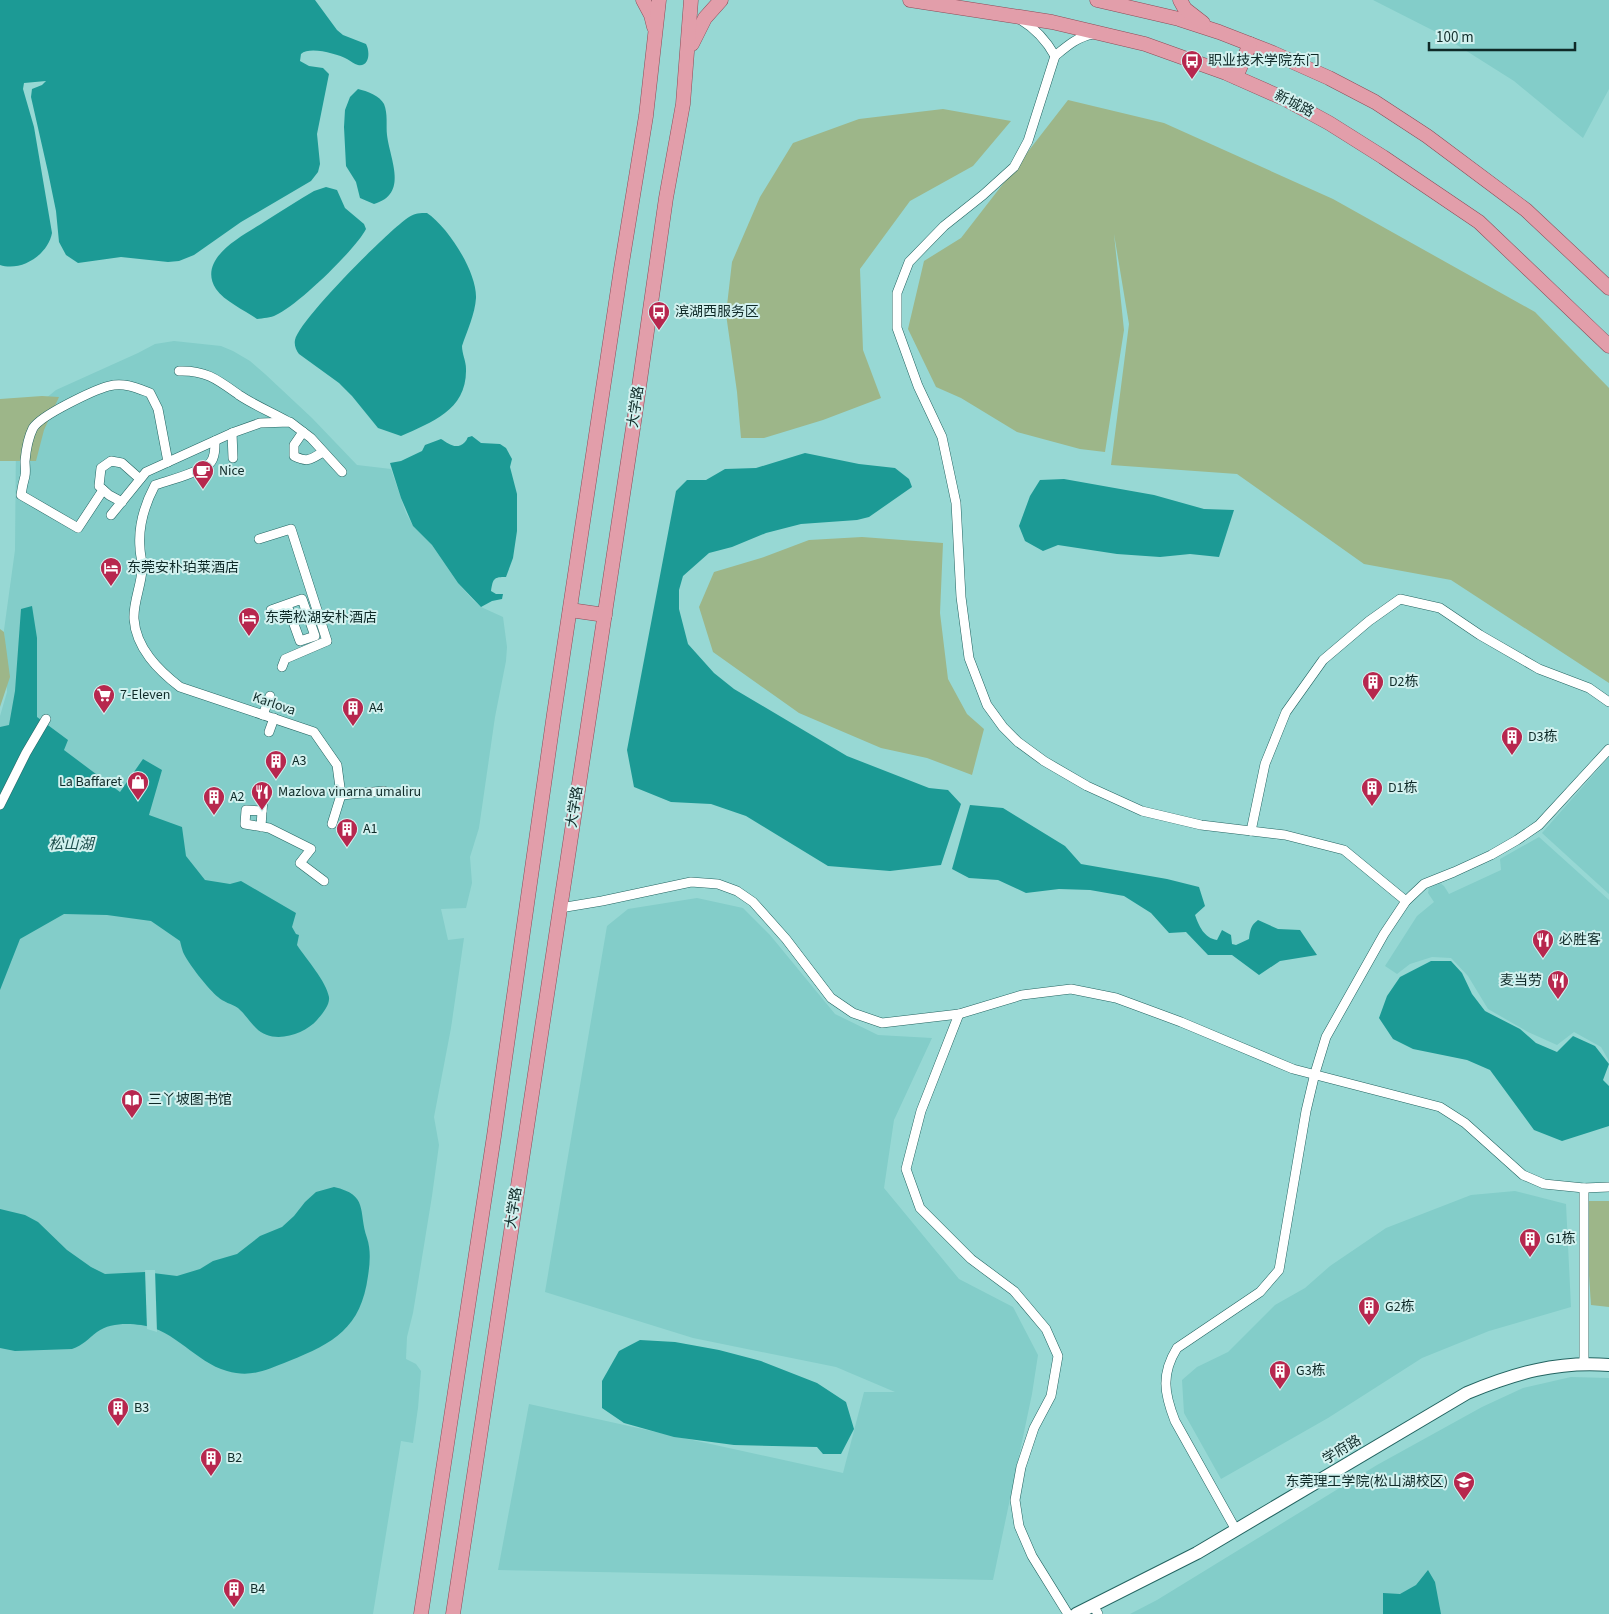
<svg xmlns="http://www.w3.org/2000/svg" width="1609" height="1614" font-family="'Source Sans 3','Noto Sans SC',sans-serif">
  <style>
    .built { fill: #83cdc9 }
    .green { fill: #9db689 }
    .water { fill: #1c9a95 }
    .pier { fill: #97d8d4 }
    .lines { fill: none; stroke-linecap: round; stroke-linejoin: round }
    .street-casing { stroke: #236461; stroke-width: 10 }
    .secondary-casing { stroke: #236461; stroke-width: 14 }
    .primary-casing { stroke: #8b4c58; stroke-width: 15 }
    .street { stroke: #fff; stroke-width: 9 }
    .secondary { stroke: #fff; stroke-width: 12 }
    .primary { stroke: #e29eaa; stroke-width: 14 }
    .labels { text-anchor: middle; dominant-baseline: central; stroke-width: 4; stroke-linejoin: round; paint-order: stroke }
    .poi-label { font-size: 14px; fill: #0f2a28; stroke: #d2f1ef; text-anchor: start }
    .street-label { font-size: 14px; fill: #0f2a28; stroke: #d2f1ef }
    .water-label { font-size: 15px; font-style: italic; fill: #1f504e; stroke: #d2f1ef }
  </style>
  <rect width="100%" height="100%" fill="#97d8d4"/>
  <g class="built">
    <polygon points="1373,0 1609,0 1609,89 1583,138 1514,81 1438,33"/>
    <polygon points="174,341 221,346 233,351 250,361 265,374 312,418 357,465 391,469 406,513 413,526 432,545 458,583 473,600 481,607 503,617 507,647 506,661 495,717 479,828 470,857 472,883 466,908 441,909 448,940 464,938 451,1028 434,1117 439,1145 432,1196 413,1313 407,1337 406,1359 416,1364 421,1371 418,1408 413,1443 401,1441 373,1614 0,1614 0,716 7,692 4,630 15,550 16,439 34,408 56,390 138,353 155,344"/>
    <polygon points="1609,757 1609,894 1542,833"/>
    <polygon points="1539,837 1609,900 1609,1061 1601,1047 1574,1032 1557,1045 1528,1032 1488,1009 1468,976 1451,958 1432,957 1410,964 1397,974 1385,966 1417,916 1434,902 1428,893 1429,888 1440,883 1444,886 1449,894 1501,870 1500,859"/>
    <polygon points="697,898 743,908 770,935 835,1014 878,1035 932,1038 894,1120 884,1188 959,1279 1013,1307 1038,1355 1032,1394 993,1580 498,1570 529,1404 843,1473 864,1392 895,1392 836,1367 693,1338 545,1292 607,926 628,909"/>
    <polygon points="1515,1191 1566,1204 1571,1307 1489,1331 1422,1358 1328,1418 1221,1479 1184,1413 1182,1380 1197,1367 1228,1352 1275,1305 1305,1288 1330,1266 1386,1228 1471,1195"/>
    <polygon points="1571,1377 1609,1378 1609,1614 1130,1614 1157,1600 1377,1465 1482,1407 1523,1388"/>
  </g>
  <g class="green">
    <polygon points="1068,100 1164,123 1333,199 1535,312 1609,388 1609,683 1451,580 1364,564 1237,474 1111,465 1129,324 1114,234 1124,330 1105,452 1080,449 1017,432 961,398 936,387 908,329 924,261 961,238"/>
    <polygon points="943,109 1011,121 973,166 910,201 860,269 863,350 881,398 823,420 764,438 741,438 737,392 726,314 732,262 760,197 793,143 859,119"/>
    <polygon points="42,396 59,397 44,430 36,461 0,461 0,399"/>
    <polygon points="862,537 943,543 940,613 948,679 967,714 984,729 972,775 927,758 881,748 799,713 713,652 699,607 714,572 761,558 809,540"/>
    <polygon points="0,629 4,632 10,677 0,707"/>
    <polygon points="1584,1201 1609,1201 1609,1307 1591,1305"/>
  </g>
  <g class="water">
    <path d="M 0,0 L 315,0 L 337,30 L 343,35 L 366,44 C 370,51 370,67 358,65 C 354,64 351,61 347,59 C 337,54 310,46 301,54 L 300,61 L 309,66 L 323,68 L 329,74 L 317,134 L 320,164 L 318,172 L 311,181 L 241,222 L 194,255 L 179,261 L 168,262 L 121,257 L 78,263 L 66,255 L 59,242 L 56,211 L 48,172 L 31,97 L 32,89 L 42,85 L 46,81 L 24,83 L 23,89 L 34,127 L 52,233 C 48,255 21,272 0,265 Z"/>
    <path d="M 358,89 C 367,91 380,96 384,104 C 388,114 386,125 387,135 C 390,160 409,194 374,204 L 360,198 L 356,182 L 346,166 L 344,127 L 345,110 L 350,97 Z"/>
    <path d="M 326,187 L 337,190 L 345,208 L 364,224 L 366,229 C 356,249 297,306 276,315 C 271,318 263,318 257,319 C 246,311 224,301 216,289 C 196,258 244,235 264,222 C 281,211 297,201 314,191 Z"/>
    <path d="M 427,213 C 448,227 477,272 476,298 C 475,314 467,331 462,346 C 462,354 466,361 466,369 C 467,410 432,422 401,436 L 378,428 L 352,396 L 339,383 L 299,354 C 296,350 294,345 295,340 C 299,320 389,230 409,217 C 415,213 420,213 427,213 Z"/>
    <path d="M 472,436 L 481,443 L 500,444 L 506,448 L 512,459 L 510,467 L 517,494 L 517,531 L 513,558 L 506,577 C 494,577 493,578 491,591 L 496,594 L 503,594 L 502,599 L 492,601 L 481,607 L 458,583 L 432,545 L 413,526 L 401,498 L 390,463 L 401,461 L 422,451 L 425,445 L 441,439 C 448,443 456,451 465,442 C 470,436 464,439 472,436 Z"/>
    <polygon points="805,453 859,464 895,468 909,479 912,487 869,517 857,520 801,524 766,533 732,547 709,553 683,576 679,590 679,609 688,644 714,673 734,689 847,756 929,788 948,790 961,804 941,865 890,871 828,866 746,816 711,804 671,802 634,787 627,750 676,491 687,480 706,480 725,469 756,468"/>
    <polygon points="1064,479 1154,495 1204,509 1234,510 1219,557 1190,554 1160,557 1117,554 1058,545 1043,551 1025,541 1019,526 1030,496 1040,480"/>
    <path d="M 32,606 L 37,638 L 37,717 L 68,740 L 64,750 L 120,792 L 143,759 L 162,770 L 149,815 L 182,827 L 186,856 L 205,880 L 230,884 L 241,881 L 296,913 L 292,927 L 296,934 L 299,935 L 297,945 C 307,960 326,981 329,997 C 330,1005 322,1014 317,1020 C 304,1035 272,1045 256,1028 C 249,1021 245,1014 238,1008 C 232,1004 223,1002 218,997 C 209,990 187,962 183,952 C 182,949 181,945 180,941 L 151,921 L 107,915 L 64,914 L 20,939 L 0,990 L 0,727 L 9,725 L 15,691 L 21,609 Z"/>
    <path d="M 970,805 L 1003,808 L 1065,846 L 1081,864 L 1167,879 L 1199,887 L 1205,906 L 1195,915 C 1199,926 1204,938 1217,940 L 1222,930 L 1231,935 L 1232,944 L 1236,945 L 1249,939 C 1250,930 1251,925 1258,920 L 1278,929 L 1300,930 L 1317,955 L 1280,961 L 1259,975 L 1232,955 L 1208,955 L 1186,932 L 1169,933 L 1151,913 L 1124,896 L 1090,890 L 1059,889 L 1026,893 L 998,880 L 969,878 L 952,869 Z"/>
    <polygon points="1431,961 1451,961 1462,973 1472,994 1485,1011 1520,1029 1536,1043 1557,1052 1573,1036 1595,1046 1609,1064 1603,1080 1609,1086 1609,1126 1562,1141 1534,1130 1490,1070 1467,1060 1413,1049 1393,1039 1379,1018 1387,996 1400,977"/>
    <path d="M 334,1187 C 369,1195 358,1211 367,1238 C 371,1250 370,1263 368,1276 C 361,1328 334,1343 289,1361 C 266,1370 251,1378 227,1371 C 195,1362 176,1330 141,1325 C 127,1323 109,1323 97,1332 C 88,1339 83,1345 72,1349 L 15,1351 L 0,1348 L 0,1209 L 25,1215 L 38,1222 L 67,1250 L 91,1267 L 105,1274 L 145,1272 L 177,1276 L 200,1269 L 213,1261 L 237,1254 L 260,1236 L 282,1227 L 294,1216 L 305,1202 L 316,1192 Z"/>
    <polygon points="640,1340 675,1342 719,1350 761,1361 817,1383 846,1402 854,1429 841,1454 823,1454 817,1447 734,1445 674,1437 624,1423 602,1408 602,1381 619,1351"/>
    <polygon points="1428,1570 1435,1582 1441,1614 1383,1614 1383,1593 1400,1594 1416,1585"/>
  </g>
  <polygon class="pier" points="145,1270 155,1270 157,1332 147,1329"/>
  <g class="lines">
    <g class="street-casing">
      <g id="street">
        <path d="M 1021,20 C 1036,29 1046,40 1055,56 C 1067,46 1077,37 1093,34"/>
        <polyline points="1055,56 1028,141 1014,167 983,195 944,226 909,262 897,293 897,328 918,386 942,437 956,503 961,597 969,658 987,705 1003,727 1018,742 1044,761 1087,786 1142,811 1201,825 1285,835 1344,850 1406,901"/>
        <path d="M 179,371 C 206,370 218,380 239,395 C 254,405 271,412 287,421"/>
        <path d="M 303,432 L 294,445 L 294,456 C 308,463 311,459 323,452"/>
        <polyline points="232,433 233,458"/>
        <path d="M 215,441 C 215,448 215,458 210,463 C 198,473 170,480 155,485 C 145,504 138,526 140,548 C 140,555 143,563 142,570 C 141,586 133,603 134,619 C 136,648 158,670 180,687 L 314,732 L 337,765 L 341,795 L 332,824"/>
        <path d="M 103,490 L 78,528 L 21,495 C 22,488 23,483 25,476 C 26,472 25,466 25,461 C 26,450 28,438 33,428 C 41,415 94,390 109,386 C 124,382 137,388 150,393 L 158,409 L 168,462"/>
        <polyline points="122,502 109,495 99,486 101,468 111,461 122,463 140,479"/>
        <polyline points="111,515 146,472 232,433 260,423 290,422 311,438 342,472"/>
        <polyline points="259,539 291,529 327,641 285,659 282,667"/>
        <polyline points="271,610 302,599 315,636 300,641 287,605"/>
        <polyline points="263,715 270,696"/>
        <polyline points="269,732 274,718"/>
        <polyline points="341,795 384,791"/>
        <polyline points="0,805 26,753 46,719"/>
        <polyline points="262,811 264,790"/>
        <polyline points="261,827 262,811 246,810 245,824 269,828 311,849 300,863 324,881"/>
        <polyline points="1251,831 1265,764 1286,712 1323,660 1369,621 1400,599 1440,608 1480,635 1539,669 1589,688 1609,702"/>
        <polyline points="560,908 602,901 691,882 718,884 737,891 753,902 786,939 831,998 853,1013 882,1023 959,1014 1022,995 1071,989 1116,998 1181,1022 1293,1069 1440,1107 1465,1123 1523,1175 1544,1184 1584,1188 1609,1187"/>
        <polyline points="959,1014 921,1111 906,1169 920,1208 971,1259 1014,1291 1046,1329 1058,1356 1051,1396 1034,1428 1021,1467 1015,1500 1019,1526 1032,1556 1068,1614"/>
        <polyline points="1584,1363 1584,1188"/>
        <path d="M 1236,1530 L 1175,1421 C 1164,1393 1161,1374 1177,1348 L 1260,1292 L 1279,1270 L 1306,1111 L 1315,1073 L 1326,1037 L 1384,934 L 1406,901 L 1424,884 L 1454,872 L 1491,855 L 1517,840 L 1539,825 L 1609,749"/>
        <polyline points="1093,1605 1098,1614"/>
      </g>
    </g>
    <g class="secondary-casing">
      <path id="secondary" d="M 1076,1614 L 1197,1553 L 1467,1393 C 1515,1373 1557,1361 1609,1365"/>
    </g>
    <g class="primary-casing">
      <g id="primary">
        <polyline points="643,0 651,15 654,27"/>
        <polyline points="910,0 1052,22 1145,44 1226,73 1285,99 1329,123 1383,157 1479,222 1609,346"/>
        <polyline points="1097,0 1179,19 1219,32 1273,53 1329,78 1375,102 1427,136 1526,210 1609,288"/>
        <polyline points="1180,0 1185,9 1203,23"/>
        <polyline points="692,44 705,18 721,0"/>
        <polyline points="1236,77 1250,44"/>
        <polyline points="570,610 605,615"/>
        <polyline points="421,1614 494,1136 554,714 621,269 646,116 659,0"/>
        <polyline points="453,1614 635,415 666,198 683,104 691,0"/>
      </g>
    </g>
    <use href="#street" class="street"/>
    <use href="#secondary" class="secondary"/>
    <use href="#primary" class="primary"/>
  </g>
  <defs>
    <g id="bus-pin" transform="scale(1.125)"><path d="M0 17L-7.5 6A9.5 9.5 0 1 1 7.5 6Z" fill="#b7274e" stroke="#d2f1ef"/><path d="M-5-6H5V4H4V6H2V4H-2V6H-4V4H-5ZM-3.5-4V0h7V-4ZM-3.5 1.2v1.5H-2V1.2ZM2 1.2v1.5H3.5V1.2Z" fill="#fff"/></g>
    <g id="cafe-pin" transform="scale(1.125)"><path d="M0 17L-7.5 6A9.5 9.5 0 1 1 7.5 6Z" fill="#b7274e" stroke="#d2f1ef"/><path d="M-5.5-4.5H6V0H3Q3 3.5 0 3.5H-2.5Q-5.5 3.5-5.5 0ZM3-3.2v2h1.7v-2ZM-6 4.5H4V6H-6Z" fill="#fff"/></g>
    <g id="hotel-pin" transform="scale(1.125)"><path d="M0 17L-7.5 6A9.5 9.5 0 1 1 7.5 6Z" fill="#b7274e" stroke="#d2f1ef"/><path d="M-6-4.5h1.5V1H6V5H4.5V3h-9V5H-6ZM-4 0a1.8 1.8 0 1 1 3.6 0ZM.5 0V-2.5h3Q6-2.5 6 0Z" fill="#fff"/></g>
    <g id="building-pin" transform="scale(1.125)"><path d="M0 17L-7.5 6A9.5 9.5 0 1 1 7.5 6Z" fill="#b7274e" stroke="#d2f1ef"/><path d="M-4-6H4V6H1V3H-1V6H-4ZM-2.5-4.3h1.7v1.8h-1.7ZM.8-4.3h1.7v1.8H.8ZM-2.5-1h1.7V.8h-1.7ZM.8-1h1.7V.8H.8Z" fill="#fff"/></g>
    <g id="supermarket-pin" transform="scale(1.125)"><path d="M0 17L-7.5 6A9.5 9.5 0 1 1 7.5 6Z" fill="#b7274e" stroke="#d2f1ef"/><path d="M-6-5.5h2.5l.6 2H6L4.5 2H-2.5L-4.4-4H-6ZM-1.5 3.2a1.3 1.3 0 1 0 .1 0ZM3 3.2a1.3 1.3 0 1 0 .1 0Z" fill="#fff"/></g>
    <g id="shop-pin" transform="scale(1.125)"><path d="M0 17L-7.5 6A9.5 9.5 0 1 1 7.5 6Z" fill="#b7274e" stroke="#d2f1ef"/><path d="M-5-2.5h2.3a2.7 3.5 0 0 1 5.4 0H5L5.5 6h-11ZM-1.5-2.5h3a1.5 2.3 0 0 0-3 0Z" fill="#fff"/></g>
    <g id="restaurant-pin" transform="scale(1.125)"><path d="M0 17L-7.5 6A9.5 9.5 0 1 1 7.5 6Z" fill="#b7274e" stroke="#d2f1ef"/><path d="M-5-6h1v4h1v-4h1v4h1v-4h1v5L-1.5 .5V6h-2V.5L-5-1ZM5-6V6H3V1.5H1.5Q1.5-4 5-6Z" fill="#fff"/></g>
    <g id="library-pin" transform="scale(1.125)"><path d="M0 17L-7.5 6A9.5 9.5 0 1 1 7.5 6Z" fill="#b7274e" stroke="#d2f1ef"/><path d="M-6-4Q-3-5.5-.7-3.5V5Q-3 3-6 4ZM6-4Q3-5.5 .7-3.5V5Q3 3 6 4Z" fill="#fff"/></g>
    <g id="university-pin" transform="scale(1.125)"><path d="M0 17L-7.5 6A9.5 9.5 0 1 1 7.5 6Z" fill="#b7274e" stroke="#d2f1ef"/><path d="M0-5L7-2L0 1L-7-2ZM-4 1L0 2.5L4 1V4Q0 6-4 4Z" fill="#fff"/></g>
  </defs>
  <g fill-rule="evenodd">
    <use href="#bus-pin" x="1192" y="61"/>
    <use href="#bus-pin" x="659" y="312"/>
    <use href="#cafe-pin" x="203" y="471"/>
    <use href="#hotel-pin" x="111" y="568"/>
    <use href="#hotel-pin" x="249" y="618"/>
    <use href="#building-pin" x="1373" y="682"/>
    <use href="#supermarket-pin" x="104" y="695"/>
    <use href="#building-pin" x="353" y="708"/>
    <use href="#building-pin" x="1512" y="737"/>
    <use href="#building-pin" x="276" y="761"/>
    <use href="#shop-pin" x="138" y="782"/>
    <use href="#building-pin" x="1372" y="788"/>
    <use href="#restaurant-pin" x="262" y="792"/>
    <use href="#building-pin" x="214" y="797"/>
    <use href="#building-pin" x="347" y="829"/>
    <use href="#restaurant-pin" x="1543" y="940"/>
    <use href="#restaurant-pin" x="1558" y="981"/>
    <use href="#library-pin" x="132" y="1100"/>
    <use href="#building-pin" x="1530" y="1239"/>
    <use href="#building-pin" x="1369" y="1307"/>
    <use href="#building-pin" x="1280" y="1371"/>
    <use href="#building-pin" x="118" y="1408"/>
    <use href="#building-pin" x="211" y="1458"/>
    <use href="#university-pin" x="1464" y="1482"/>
    <use href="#building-pin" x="234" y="1589"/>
  </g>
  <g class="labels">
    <g class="poi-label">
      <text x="1208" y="61">职业技术学院东门</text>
      <text x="675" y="312">滨湖西服务区</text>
      <text x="219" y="471">Nice</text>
      <text x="127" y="568">东莞安朴珀莱酒店</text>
      <text x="265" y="618">东莞松湖安朴酒店</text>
      <text x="1389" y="682">D2栋</text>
      <text x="120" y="695">7-Eleven</text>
      <text x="369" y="708">A4</text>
      <text x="1528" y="737">D3栋</text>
      <text x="292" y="761">A3</text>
      <text x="122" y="782" text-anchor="end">La Baffaret</text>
      <text x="1388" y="788">D1栋</text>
      <text x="278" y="792">Mazlova vinarna umaliru</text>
      <text x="230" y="797">A2</text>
      <text x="363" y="829">A1</text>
      <text x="1559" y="940">必胜客</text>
      <text x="1542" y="981" text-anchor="end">麦当劳</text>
      <text x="148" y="1100">三丫坡图书馆</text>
      <text x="1546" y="1239">G1栋</text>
      <text x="1385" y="1307">G2栋</text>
      <text x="1296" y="1371">G3栋</text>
      <text x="134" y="1408">B3</text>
      <text x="227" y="1458">B2</text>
      <text x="1448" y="1482" text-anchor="end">东莞理工学院(松山湖校区)</text>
      <text x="250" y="1589">B4</text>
    </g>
    <g class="street-label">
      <text transform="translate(1294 104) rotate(27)">新城路</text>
      <text transform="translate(636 407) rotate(-82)">大学路</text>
      <text transform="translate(274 704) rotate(19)">Karlova</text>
      <text transform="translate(575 807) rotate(-81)">大学路</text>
      <text transform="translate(514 1208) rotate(-81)">大学路</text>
      <text transform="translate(1342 1450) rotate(-31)">学府路</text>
    </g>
    <g class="water-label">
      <text x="71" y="844">松山湖</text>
    </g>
  </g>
  <path d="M1429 42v8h146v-8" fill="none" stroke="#0f2a28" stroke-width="2.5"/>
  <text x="1436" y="42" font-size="15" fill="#0f2a28" stroke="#d2f1ef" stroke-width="4" paint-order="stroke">100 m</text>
</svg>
